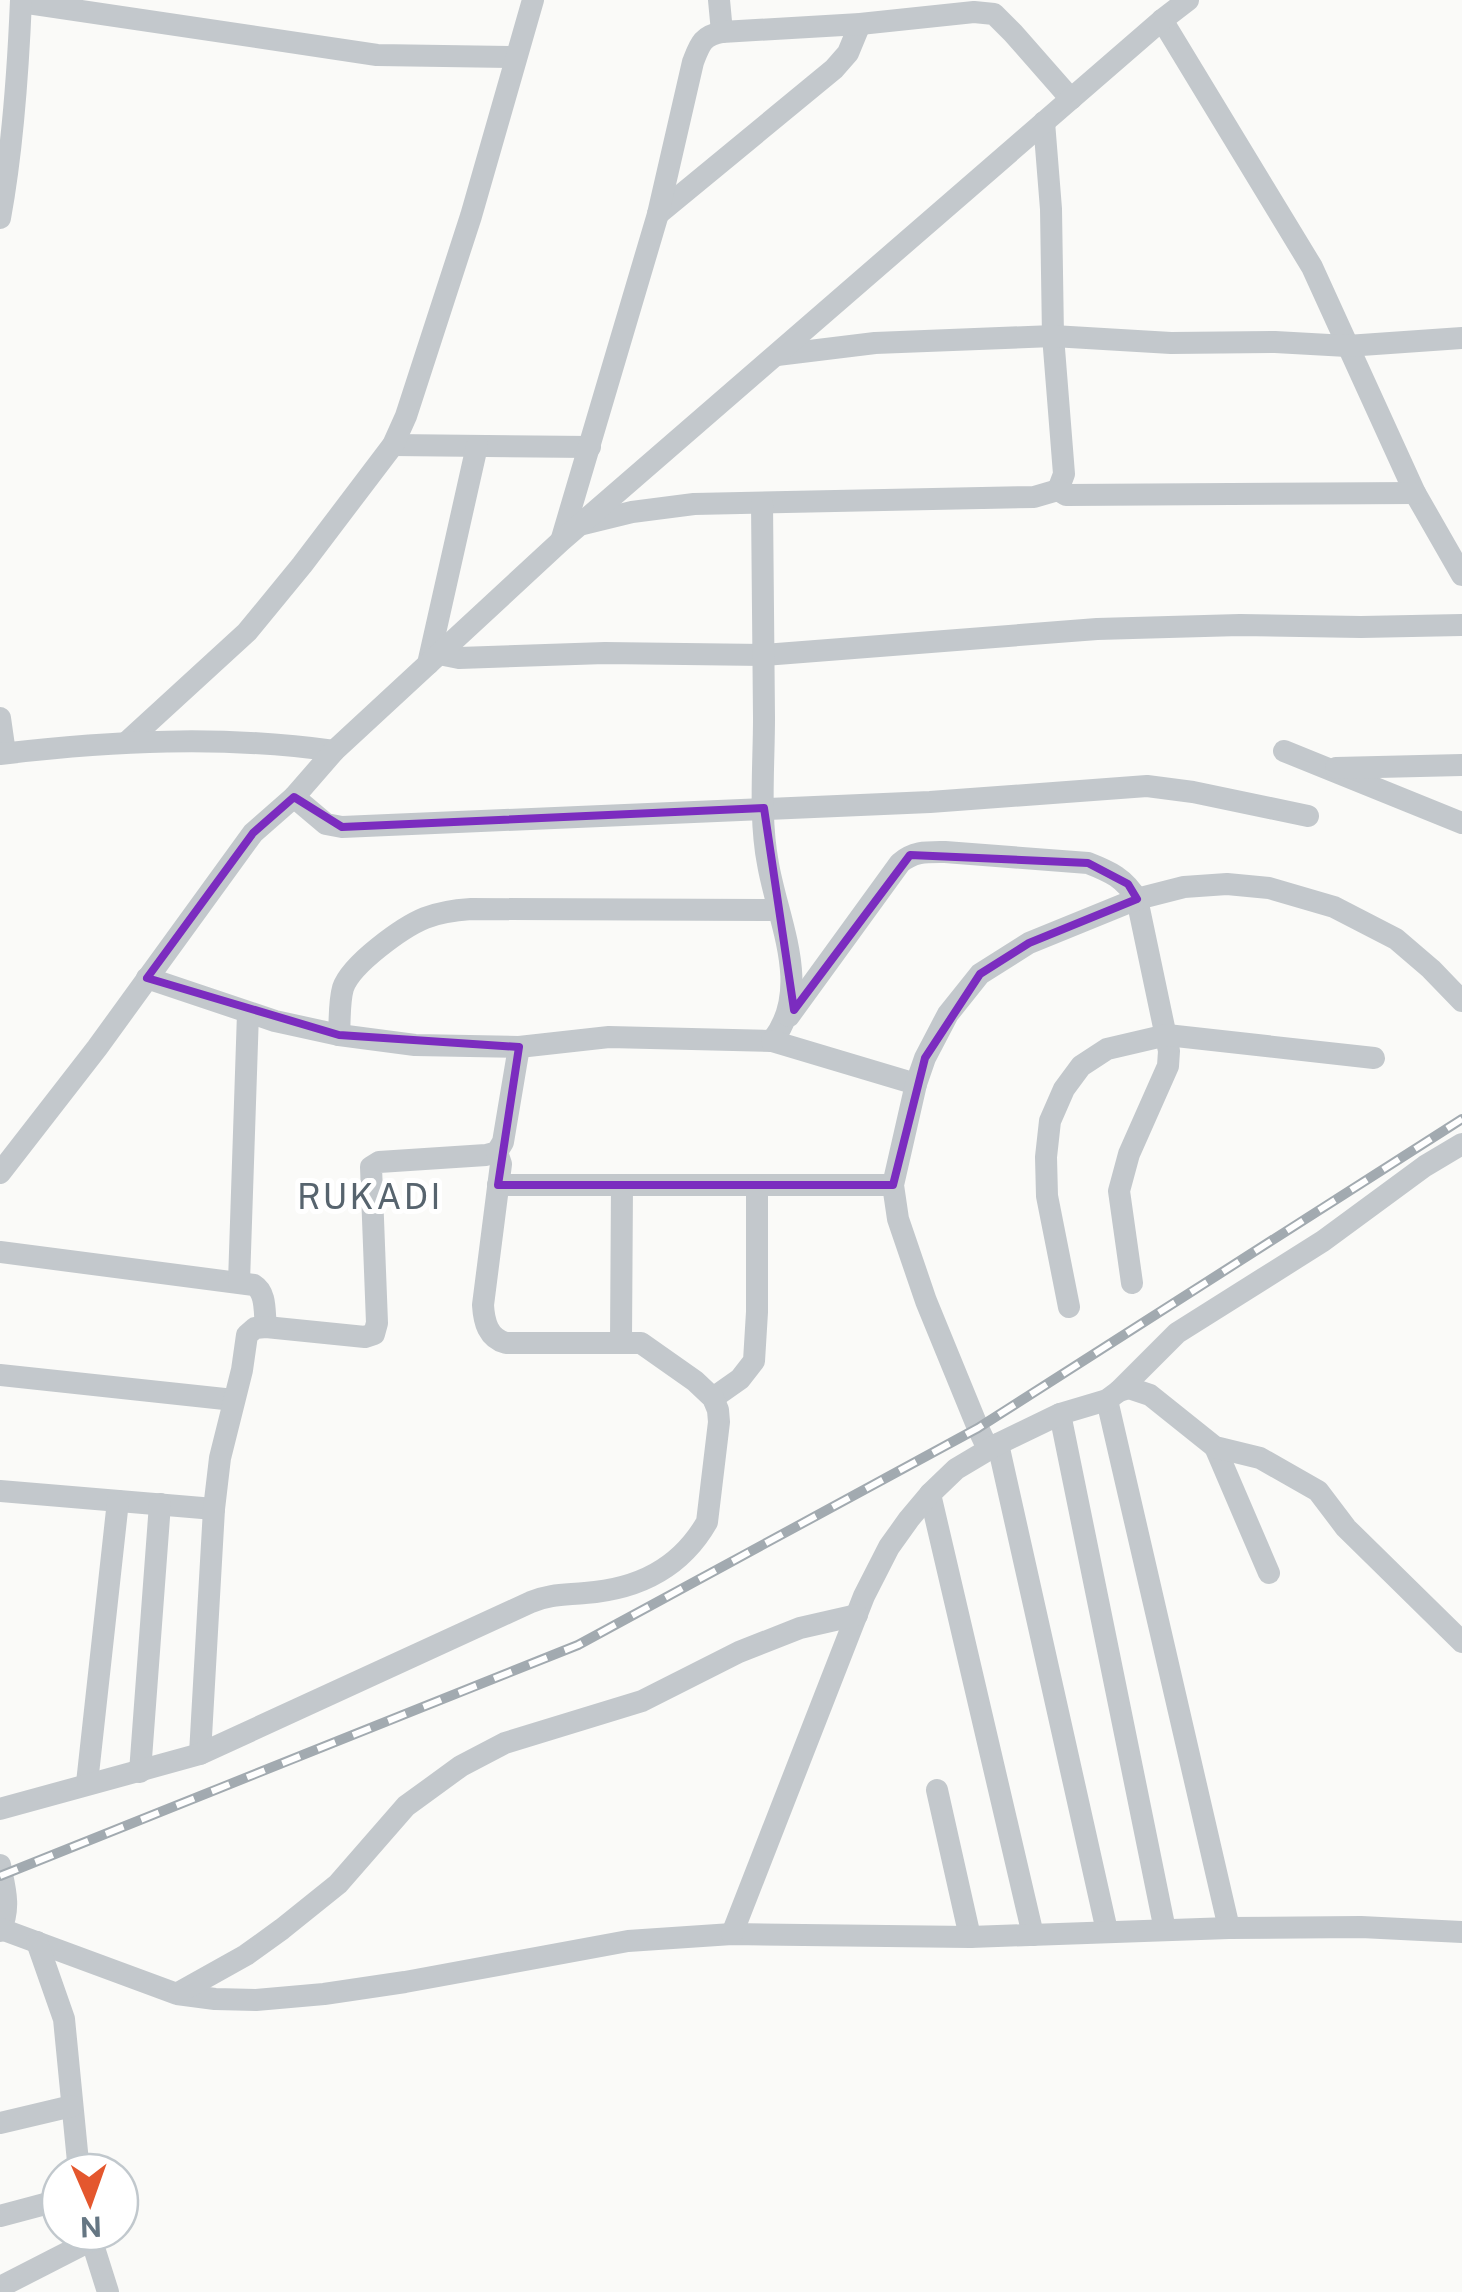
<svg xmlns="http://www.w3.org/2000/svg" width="1462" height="2292" font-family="'Public Sans',sans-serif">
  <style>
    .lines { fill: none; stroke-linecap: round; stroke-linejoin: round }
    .minor { stroke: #c3c8cc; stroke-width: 22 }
    .rail-casing { stroke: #a2aab0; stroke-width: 10 }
    .rail { stroke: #fff; stroke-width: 6; stroke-dasharray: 19; stroke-linecap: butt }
    .marked { fill: none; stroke: #7b2cbf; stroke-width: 8; stroke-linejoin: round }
    .labels { text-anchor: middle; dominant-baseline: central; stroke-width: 10; stroke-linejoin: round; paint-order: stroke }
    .quarter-label { font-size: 35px; letter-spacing: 2.5px; fill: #57646e; stroke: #fff }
  </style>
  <rect width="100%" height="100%" fill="#fafaf8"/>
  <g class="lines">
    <g class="minor">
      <polyline points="719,0 722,32"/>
      <polyline points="21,2 377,55 515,57"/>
      <polyline points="1162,20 1312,267 1415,493 1462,575"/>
      <polyline points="1044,122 1051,209 1053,336 1064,474 1058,490"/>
      <polyline points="658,214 834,69 848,53 860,24"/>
      <path d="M 0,218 C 13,147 18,73 21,0"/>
      <polyline points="777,355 875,343 1053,336 1171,343 1275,342 1347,346 1462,338"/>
      <polyline points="393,445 590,447"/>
      <polyline points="583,524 632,512 694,504 1034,497 1058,490 1066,495 1415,493"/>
      <path d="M 562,538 L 658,214 L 693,62 C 700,44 702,36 722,32 L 860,24 L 974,12 L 994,14 L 1013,33 L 1071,99"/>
      <polyline points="439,654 459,658 605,653 764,655 1097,629 1240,625 1361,627 1462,625"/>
      <polyline points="428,664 477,446"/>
      <polyline points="0,718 5,753"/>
      <polyline points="128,741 247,632 302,565 393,445 406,416 471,216 533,0"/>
      <polyline points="1284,751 1462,823"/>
      <path d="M 0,754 C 111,741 223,735 334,751"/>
      <polyline points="1336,768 1462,765"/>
      <polyline points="294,797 326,824 342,827 930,802 1147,786 1193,792 1308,816"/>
      <path d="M 147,978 L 275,1021 L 339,1035 L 415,1045 L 519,1047 L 609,1037 L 772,1041 C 813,989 778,922 768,864 C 759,817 764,766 764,718 C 764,646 763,574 762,503"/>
      <path d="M 789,1016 L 900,863 C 914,851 927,852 945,852 L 1088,863 C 1111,872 1124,878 1137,899 L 1169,1051 L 1168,1066 L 1129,1154 L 1119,1191 L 1132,1283"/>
      <path d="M 339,1035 C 340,1020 339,1002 343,988 C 351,964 403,927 425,918 C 440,912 456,910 471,909 L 778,910"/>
      <polyline points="772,1041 916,1084"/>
      <polyline points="0,1173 97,1048 253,833 294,797 334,751 561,541 1162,20 1188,0"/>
      <polyline points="498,1185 893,1185"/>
      <path d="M 0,1252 L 254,1285 C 267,1293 264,1313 266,1327"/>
      <polyline points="239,1282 248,1013"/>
      <polyline points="1069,1307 1047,1196 1046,1157 1050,1121 1064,1089 1081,1066 1107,1049 1167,1035 1374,1058"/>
      <polyline points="621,1341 622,1185"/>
      <polyline points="0,1375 234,1400"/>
      <polyline points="1119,1391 1177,1333 1323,1241 1425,1166 1462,1144"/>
      <polyline points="713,1398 740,1379 754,1361 757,1312 757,1185"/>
      <polyline points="1107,1400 1229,1928"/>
      <polyline points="1060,1414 1165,1930"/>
      <polyline points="998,1444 1107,1931"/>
      <polyline points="1215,1447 1269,1573"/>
      <polyline points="988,1449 978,1428 926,1301 898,1219 893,1185 916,1084 925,1058 948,1014 980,974 1029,943 1137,899 1184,887 1227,884 1269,888 1334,907 1396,939 1431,969 1462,1001"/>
      <polyline points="0,1491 214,1509"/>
      <polyline points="930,1494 1033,1935"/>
      <polyline points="200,1754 214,1509 220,1458 242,1370 247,1335 255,1328 266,1327 365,1337 374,1334 377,1323 371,1167 379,1162 486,1155 497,1152 503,1142 519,1047"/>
      <polyline points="140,1772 160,1504"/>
      <polyline points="87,1783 118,1501"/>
      <polyline points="937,1790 970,1937"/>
      <path d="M 0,1809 L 200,1754 L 531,1602 C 550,1594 565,1595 585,1593 C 638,1589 680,1569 707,1522 L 719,1422 L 718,1410 L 713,1398 L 695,1381 L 641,1343 L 506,1343 C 488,1338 484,1322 483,1305 L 501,1164 L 497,1152"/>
      <path d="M 0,1865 C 5,1889 11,1908 0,1931"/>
      <polyline points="1,1929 177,1994 215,1999 256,2000 324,1994 405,1982 628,1941 732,1934 970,1937 1229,1928 1361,1927 1462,1932"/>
      <polyline points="732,1934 864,1596 889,1547 909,1519 930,1494 956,1469 998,1444 1060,1414 1107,1400 1119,1391 1129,1388 1150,1395 1215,1447 1260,1458 1318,1491 1346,1528 1462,1642"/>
      <polyline points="37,1942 64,2019 79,2172"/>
      <polyline points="178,1993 246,1955 282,1929 338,1884 406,1806 461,1766 505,1743 642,1701 739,1652 800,1628 857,1615"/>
      <polyline points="0,2123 72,2106"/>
      <polyline points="0,2216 60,2200"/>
      <polyline points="89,2232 108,2292"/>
      <polyline points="0,2287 90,2241"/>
    </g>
    <g class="rail-casing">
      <polyline id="rail" points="0,1876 578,1645 978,1428 1462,1119"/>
    </g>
    <use href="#rail" class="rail"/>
  </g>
  <path class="marked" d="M 294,797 L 342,827 L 764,808 L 794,1010 L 910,855 L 1088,863 L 1128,884 L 1137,899 L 1029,943 L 980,974 L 925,1058 L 893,1185 L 498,1185 L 519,1047 L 339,1035 L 147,978 L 253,833 Z"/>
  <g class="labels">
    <g class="quarter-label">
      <text x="370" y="1196">RUKADI</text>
    </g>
  </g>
  <g transform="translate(90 2202) rotate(178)"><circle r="48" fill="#ffffff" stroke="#c1c8cd" stroke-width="2.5"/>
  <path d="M0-8L18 38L0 25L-18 38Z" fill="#e4572e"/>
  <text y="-15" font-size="28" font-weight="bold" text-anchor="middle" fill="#657683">N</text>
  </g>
</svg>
